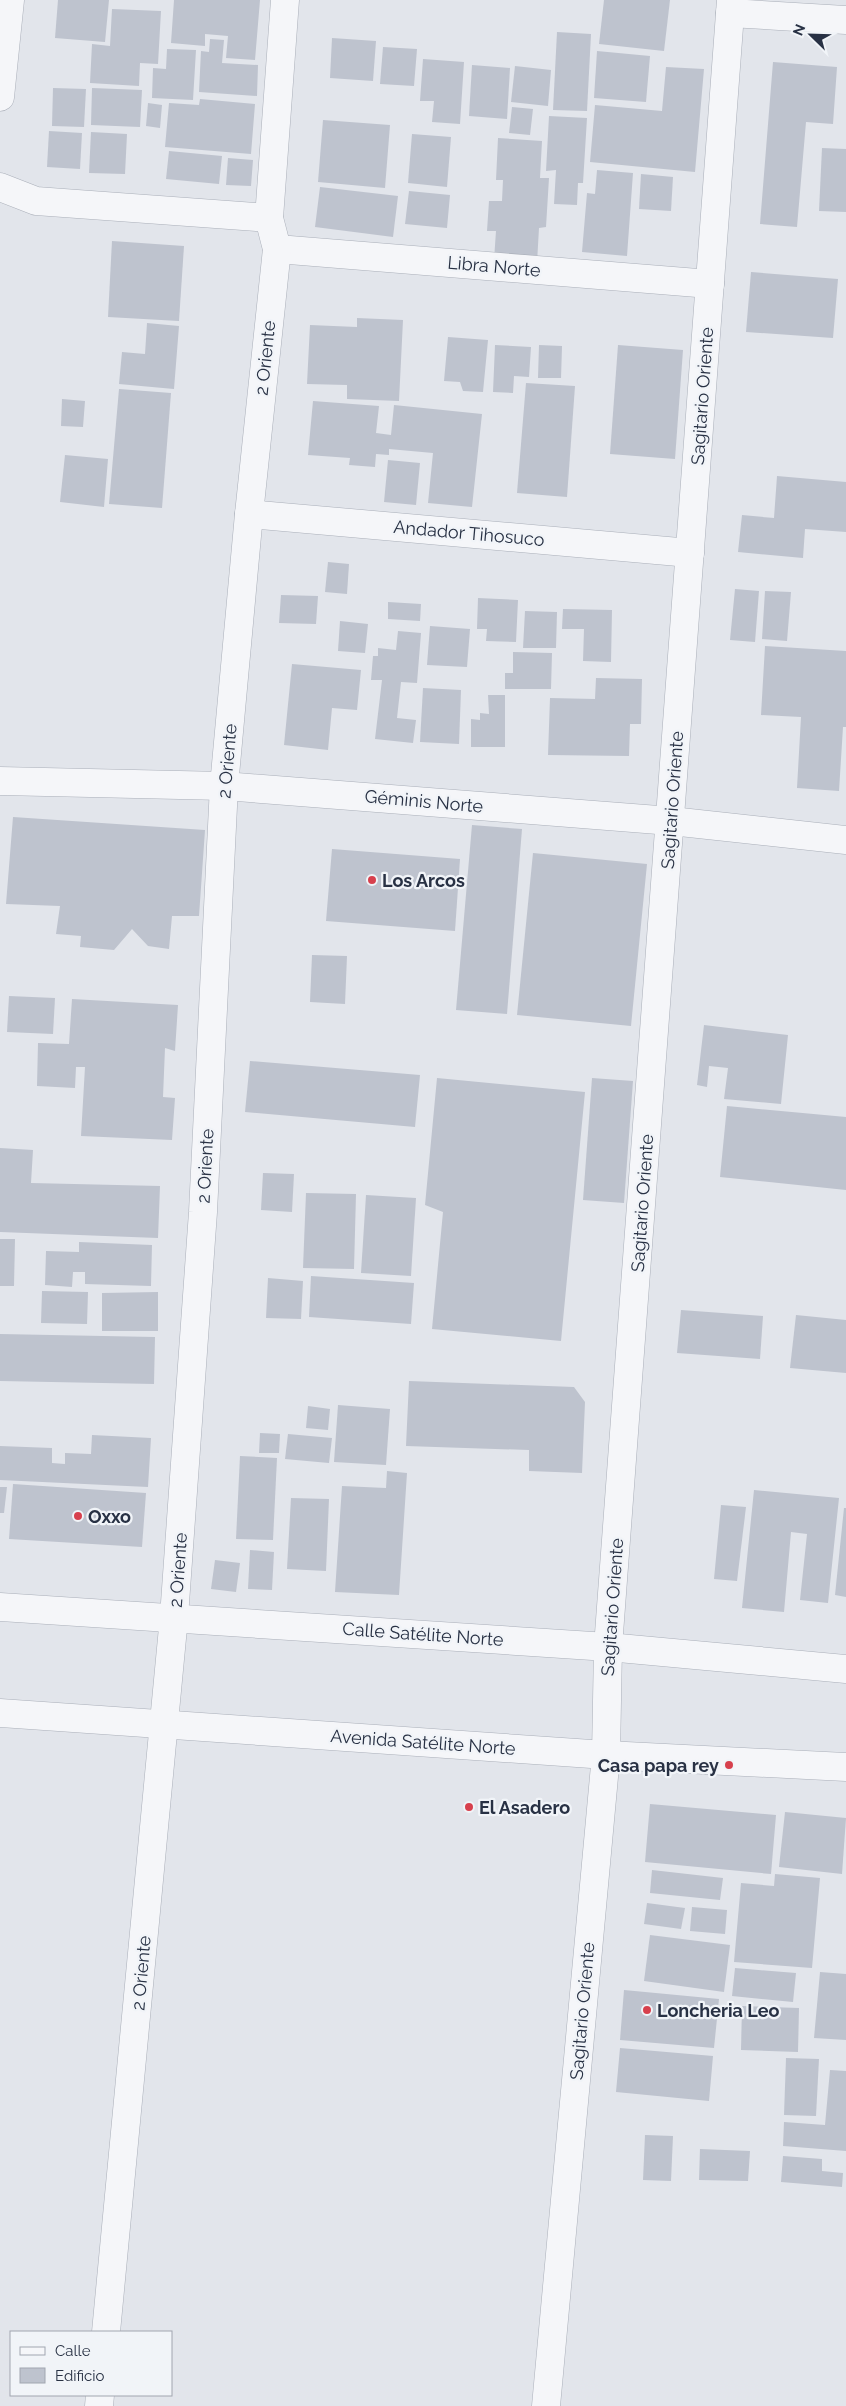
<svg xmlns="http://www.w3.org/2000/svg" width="846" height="2406" font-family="Raleway,sans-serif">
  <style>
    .building { fill: #bec3ce }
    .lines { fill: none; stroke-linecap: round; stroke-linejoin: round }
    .street-casing { stroke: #aaafb9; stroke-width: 29 }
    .street { stroke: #f5f6f9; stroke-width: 28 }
    .poi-dot { fill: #d7404d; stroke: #f1f4f8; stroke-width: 2 }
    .labels { text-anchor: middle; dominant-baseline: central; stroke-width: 4.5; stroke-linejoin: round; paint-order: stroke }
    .street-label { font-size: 18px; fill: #283144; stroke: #f1f4f8 }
    .poi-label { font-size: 18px; font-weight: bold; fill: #283144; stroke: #f1f4f8; text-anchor: start }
  </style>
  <rect width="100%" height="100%" fill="#e2e5eb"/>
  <g class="building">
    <polygon points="58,0 109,0 105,42 55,38"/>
    <polygon points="174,0 260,0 255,60 226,58 228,36 205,34 205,46 171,43"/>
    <polygon points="604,0 670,0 664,51 599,44"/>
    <polygon points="112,9 161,11 158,64 140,63 139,86 90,83 92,44 110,46"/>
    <polygon points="557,32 591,34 587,111 553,110"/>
    <polygon points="332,38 376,41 373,81 330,78"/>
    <polygon points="210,39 224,40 222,63 258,65 257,96 199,92 201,51 209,52"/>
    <polygon points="383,47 417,49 414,86 380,84"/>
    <polygon points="167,49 196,50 193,100 152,98 153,68 166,69"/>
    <polygon points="597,51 650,56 646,102 594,98"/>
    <polygon points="423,59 464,62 460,124 432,122 434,101 420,101"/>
    <polygon points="773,62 837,67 833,124 806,122 797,227 760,224"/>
    <polygon points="472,65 510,68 507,119 469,116"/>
    <polygon points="515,66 551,70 548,106 511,102"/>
    <polygon points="666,67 704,69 695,172 590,162 595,105 662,111"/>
    <polygon points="53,88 86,89 84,127 52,126"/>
    <polygon points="92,88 142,90 140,127 91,125"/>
    <polygon points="200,99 255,104 251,154 165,147 169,103 199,105"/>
    <polygon points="148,103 162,105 160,128 146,126"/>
    <polygon points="512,107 533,109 530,135 509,133"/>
    <polygon points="549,116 587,118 583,183 578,183 577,205 554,204 556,170 546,171"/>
    <polygon points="323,120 390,125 385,188 318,182"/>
    <polygon points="49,131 82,133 80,169 47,167"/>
    <polygon points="91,132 127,134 125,174 89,173"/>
    <polygon points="412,134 451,137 447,187 408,183"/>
    <polygon points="498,138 542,141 540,178 549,178 546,227 539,228 537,263 494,260 496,231 487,231 489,201 502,201 503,180 496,180"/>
    <polygon points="822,148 846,149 846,212 819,211"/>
    <polygon points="169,151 222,156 219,184 166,179"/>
    <polygon points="228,158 253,160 251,186 226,185"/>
    <polygon points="597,170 633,173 627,256 582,252 587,193 595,194"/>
    <polygon points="641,174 673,177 671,211 639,209"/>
    <polygon points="320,187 398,196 393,237 315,227"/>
    <polygon points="409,191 450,195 447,228 405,224"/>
    <polygon points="112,241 184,246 179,321 108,317"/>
    <polygon points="751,272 838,279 833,338 746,332"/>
    <polygon points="357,318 403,320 399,401 347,399 347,385 307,384 310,325 357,327"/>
    <polygon points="147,323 179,326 174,389 119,384 122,352 145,354"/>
    <polygon points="448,337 488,340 483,392 463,391 460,382 444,381"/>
    <polygon points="495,345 531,347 529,377 514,376 513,393 493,392"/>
    <polygon points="539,345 562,346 561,378 538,378"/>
    <polygon points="618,345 683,350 675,459 610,454"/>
    <polygon points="526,383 575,386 567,497 517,493"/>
    <polygon points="119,389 171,393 162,508 109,504"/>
    <polygon points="62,399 85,401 83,427 61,426"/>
    <polygon points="313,401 379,406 376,433 391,435 394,405 482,414 472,507 428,503 433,453 389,449 389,455 376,454 375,467 349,465 350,458 308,455"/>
    <polygon points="65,455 108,459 104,507 60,502"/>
    <polygon points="388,460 420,463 416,505 384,502"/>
    <polygon points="777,476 846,482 846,532 805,529 803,558 738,552 742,515 774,518"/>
    <polygon points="328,562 349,564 347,594 325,592"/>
    <polygon points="735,589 759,591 755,642 730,640"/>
    <polygon points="765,591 791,592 787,641 762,639"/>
    <polygon points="281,595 318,596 316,624 279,623"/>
    <polygon points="478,598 518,600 516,642 486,641 487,629 477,629"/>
    <polygon points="388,602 421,604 420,621 388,619"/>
    <polygon points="563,609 612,610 611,662 583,661 584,629 562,629"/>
    <polygon points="525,611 557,612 556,648 523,648"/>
    <polygon points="340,621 368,624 365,653 338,651"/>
    <polygon points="430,626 470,629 467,667 427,665"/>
    <polygon points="398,631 421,633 417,683 401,682 397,718 416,720 413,743 375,739 382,680 371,680 373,656 378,656 378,648 396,650"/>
    <polygon points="765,646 846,651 846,727 843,727 839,791 797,788 801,717 761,715"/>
    <polygon points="513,652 552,653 551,689 505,689 505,673 513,673"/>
    <polygon points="292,664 361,670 357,710 332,708 328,750 284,745"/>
    <polygon points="596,678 642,679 641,724 630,724 629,756 548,755 550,698 595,699"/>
    <polygon points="423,688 461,690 459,744 420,742"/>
    <polygon points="488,695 505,695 505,747 471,747 471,719 480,720 480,713 489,714"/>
    <polygon points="13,817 205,830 199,916 172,916 169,949 148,946 132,929 114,950 80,947 81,936 56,934 60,906 6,904"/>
    <polygon points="472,825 522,829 507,1014 456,1010"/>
    <polygon points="332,849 460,859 455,931 326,921"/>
    <polygon points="533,853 647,864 631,1026 517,1015"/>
    <polygon points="312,955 347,956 345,1004 310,1002"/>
    <polygon points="9,996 55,998 53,1034 7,1032"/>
    <polygon points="72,999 178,1005 175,1051 165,1048 163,1097 175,1098 172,1140 81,1136 85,1067 76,1067 75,1088 37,1086 38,1043 69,1044"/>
    <polygon points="704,1025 788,1035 781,1104 724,1099 728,1068 709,1066 707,1087 697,1085"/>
    <polygon points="250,1061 420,1075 415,1127 245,1112"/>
    <polygon points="437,1078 585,1092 561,1341 432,1329 443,1212 425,1205"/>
    <polygon points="592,1078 633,1081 624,1203 583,1200"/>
    <polygon points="727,1106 846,1117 846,1190 720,1177"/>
    <polygon points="0,1148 33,1150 31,1183 160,1186 158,1238 0,1232"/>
    <polygon points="263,1173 294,1174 292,1212 261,1210"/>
    <polygon points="306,1193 356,1194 354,1269 303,1268"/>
    <polygon points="366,1195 416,1198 411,1276 361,1273"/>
    <polygon points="0,1239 15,1239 14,1286 0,1286"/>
    <polygon points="79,1242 152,1245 151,1286 85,1284 85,1272 73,1272 72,1287 45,1285 46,1251 79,1252"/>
    <polygon points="311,1276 414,1283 411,1324 309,1317"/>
    <polygon points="268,1278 303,1281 301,1319 266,1318"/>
    <polygon points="42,1291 88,1292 87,1324 41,1323"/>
    <polygon points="158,1292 158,1331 102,1331 102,1293"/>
    <polygon points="681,1310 763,1316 760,1359 677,1353"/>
    <polygon points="796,1315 846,1320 846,1373 790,1368"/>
    <polygon points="0,1334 155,1337 154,1384 0,1381"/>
    <polygon points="409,1381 574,1387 585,1402 582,1473 529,1471 529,1450 406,1446"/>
    <polygon points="338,1405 390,1409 386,1465 334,1462"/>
    <polygon points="308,1406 330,1409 328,1430 306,1428"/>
    <polygon points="260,1433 280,1434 279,1453 259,1453"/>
    <polygon points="288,1434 332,1438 329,1463 285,1459"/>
    <polygon points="92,1435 151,1438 148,1487 0,1480 0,1446 52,1448 52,1463 65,1464 65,1453 91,1454"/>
    <polygon points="240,1456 277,1458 273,1540 236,1539"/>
    <polygon points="387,1471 407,1473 399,1595 335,1592 342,1486 386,1488"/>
    <polygon points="13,1484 146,1493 142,1547 9,1539"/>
    <polygon points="0,1487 7,1487 4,1513 0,1513"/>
    <polygon points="754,1490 839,1498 828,1603 800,1600 807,1534 791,1532 784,1612 742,1608"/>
    <polygon points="291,1498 329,1499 326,1571 287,1569"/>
    <polygon points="721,1505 746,1507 737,1581 714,1579"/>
    <polygon points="844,1508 846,1508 846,1597 835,1595"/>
    <polygon points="250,1550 274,1552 272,1590 248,1589"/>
    <polygon points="215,1560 240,1563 236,1592 211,1589"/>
    <polygon points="650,1804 776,1815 771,1874 645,1862"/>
    <polygon points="785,1812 846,1818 842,1874 779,1867"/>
    <polygon points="652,1870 723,1878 720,1900 650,1893"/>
    <polygon points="775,1874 820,1878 812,1968 734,1962 741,1883 774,1886"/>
    <polygon points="647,1903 685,1908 681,1929 644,1924"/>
    <polygon points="692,1907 727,1910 725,1934 690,1931"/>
    <polygon points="650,1935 730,1945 724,1992 644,1981"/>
    <polygon points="735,1968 796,1973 793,2002 732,1996"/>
    <polygon points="820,1972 846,1974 846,2040 814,2038"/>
    <polygon points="624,1990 719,1999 714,2048 620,2040"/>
    <polygon points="742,2006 799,2008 798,2052 741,2050"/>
    <polygon points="620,2048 713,2056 709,2101 616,2092"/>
    <polygon points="786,2058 819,2059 816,2116 784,2115"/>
    <polygon points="830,2070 846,2071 846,2151 783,2146 784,2122 825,2125"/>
    <polygon points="645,2135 673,2136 671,2181 643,2180"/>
    <polygon points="700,2149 750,2151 748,2181 699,2180"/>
    <polygon points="783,2156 822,2159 822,2171 843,2173 842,2187 781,2182"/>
  </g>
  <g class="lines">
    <g class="street-casing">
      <g id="street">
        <polyline points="730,13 846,20"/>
        <polyline points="0,97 10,0"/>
        <polyline points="0,187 36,201 269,218"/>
        <polyline points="277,249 710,284"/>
        <polyline points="249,514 690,553"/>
        <polyline points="0,781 224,786 671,821 846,840"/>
        <polyline points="0,1607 608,1647 846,1669"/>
        <polyline points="0,1713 606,1755 846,1767"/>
        <polyline points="106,2332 174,1617 203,1212 224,786 249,514 277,249 269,218 285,0"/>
        <polyline points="99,2406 100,2395"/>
        <polyline points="546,2406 606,1755 608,1647 731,0"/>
      </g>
    </g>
    <use href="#street" class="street"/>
  </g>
  <g class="poi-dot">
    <circle cx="372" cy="880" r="5"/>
    <circle cx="78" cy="1516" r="5"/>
    <circle cx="729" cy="1765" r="5"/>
    <circle cx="469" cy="1807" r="5"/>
    <circle cx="647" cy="2010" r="5"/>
  </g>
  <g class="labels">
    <g class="street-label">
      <text transform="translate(494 266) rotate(5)">Libra Norte</text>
      <text transform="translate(265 358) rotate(-84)">2 Oriente</text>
      <text transform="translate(702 396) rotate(-86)">Sagitario Oriente</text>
      <text transform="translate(469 533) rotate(5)">Andador Tihosuco</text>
      <text transform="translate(227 761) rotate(-85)">2 Oriente</text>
      <text transform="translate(672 800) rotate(-86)">Sagitario Oriente</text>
      <text transform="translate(424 801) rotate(5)">Géminis Norte</text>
      <text transform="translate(205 1166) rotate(-87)">2 Oriente</text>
      <text transform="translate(642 1203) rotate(-86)">Sagitario Oriente</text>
      <text transform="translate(178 1570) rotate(-86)">2 Oriente</text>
      <text transform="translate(612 1607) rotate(-86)">Sagitario Oriente</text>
      <text transform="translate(423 1634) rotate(4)">Calle Satélite Norte</text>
      <text transform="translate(423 1742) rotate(4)">Avenida Satélite Norte</text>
      <text transform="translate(141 1973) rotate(-85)">2 Oriente</text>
      <text transform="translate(582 2011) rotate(-85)">Sagitario Oriente</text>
    </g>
    <g class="poi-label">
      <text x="382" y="880">Los Arcos</text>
      <text x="88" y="1516">Oxxo</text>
      <text x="719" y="1765" text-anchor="end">Casa papa rey</text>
      <text x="479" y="1807">El Asadero</text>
      <text x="657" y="2010">Loncheria Leo</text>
    </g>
  </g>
  <rect x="10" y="2331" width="162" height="65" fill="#f1f4f8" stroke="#a1a6b0"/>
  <rect x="20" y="2347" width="25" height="8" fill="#f5f6f9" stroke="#a1a6b0"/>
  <text x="55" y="2356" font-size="15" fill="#283144">Calle</text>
  <rect x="20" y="2368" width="25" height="15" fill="#bec3ce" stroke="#a1a6b0"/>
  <text x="55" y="2381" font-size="15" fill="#283144">Edificio</text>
  <g transform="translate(811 35) rotate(293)" stroke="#f1f4f8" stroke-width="4" paint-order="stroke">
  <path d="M0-4L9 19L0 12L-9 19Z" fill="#283144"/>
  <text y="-8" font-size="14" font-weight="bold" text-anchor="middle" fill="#283144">N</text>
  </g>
</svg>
